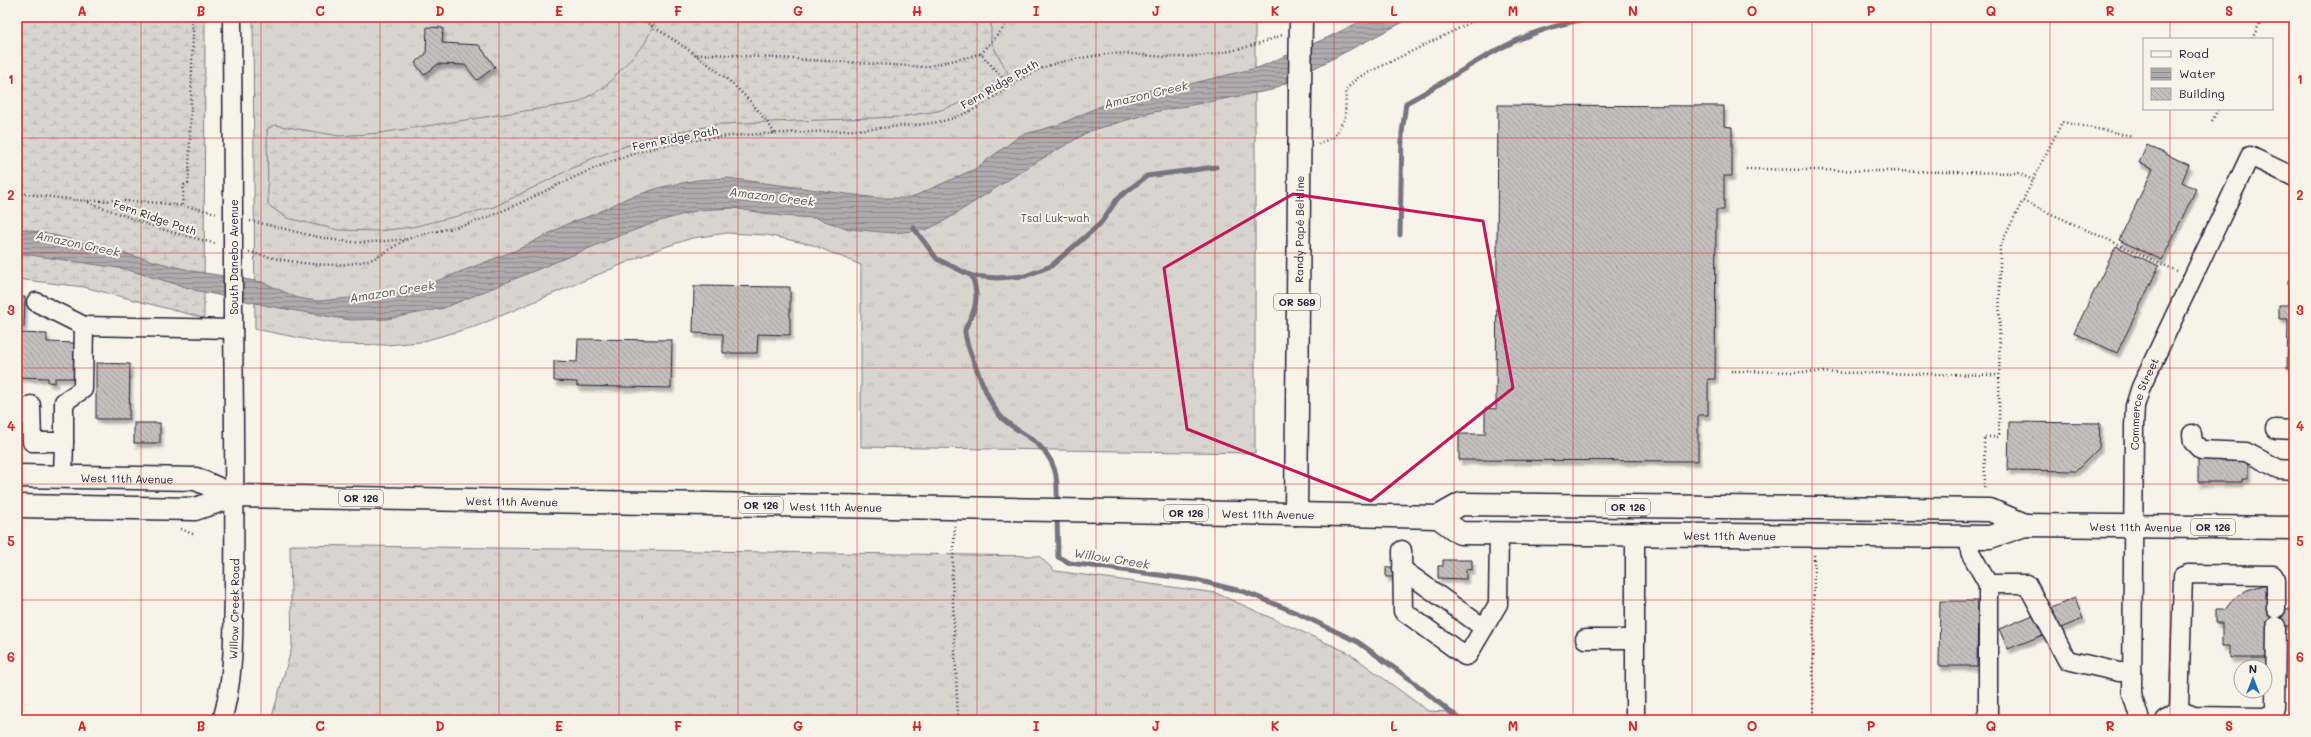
<svg xmlns="http://www.w3.org/2000/svg" width="2311" height="737" font-family="Mali,sans-serif">
  <style>
    .grass { fill: url(#grass-tufts); stroke: #7d7c85 }
    .wetland { fill: url(#wetland-marsh); stroke: #7d7c85 }
    .water { fill: url(#water-rules); stroke: #76747f }
    .lines { fill: none; stroke-linecap: round; stroke-linejoin: round }
    .stream { stroke: #76747f; stroke-width: 5 }
    .building { fill: url(#building-back-hatch); stroke: #22223b; filter: url(#shadow) }
    .minor-casing { stroke: #22223b; stroke-width: 21 }
    .major-casing { stroke: #22223b; stroke-width: 25 }
    .highway-casing { stroke: #22223b; stroke-width: 25 }
    .path { stroke: #22223b; stroke-width: 2.5; stroke-dasharray: 1 3; stroke-linecap: butt }
    .minor { stroke: #f7f3e8; stroke-width: 18 }
    .major { stroke: #f7f3e8; stroke-width: 22 }
    .highway { stroke: #f7f3e8; stroke-width: 22 }
    .minor-bridge-casing { stroke: #22223b; stroke-width: 21; stroke-linecap: butt }
    .highway-bridge-casing { stroke: #22223b; stroke-width: 25; stroke-linecap: butt }
    .minor-bridge { stroke: #f7f3e8; stroke-width: 18 }
    .highway-bridge { stroke: #f7f3e8; stroke-width: 22 }
    .marked { fill: none; stroke: #c2185b; stroke-width: 3; stroke-linejoin: round }
    .grid { fill: none; stroke: #d62828; stroke-width: 1; stroke-opacity: 0.55 }
    .labels { text-anchor: middle; dominant-baseline: central; stroke-width: 4; stroke-linejoin: round; paint-order: stroke }
    .shield { fill: #f7f3e8; stroke: #62616f; stroke-width: 1 }
    .shield-label { font-size: 10px; font-weight: bold; fill: #22223b }
    .street-label { font-size: 11px; fill: #22223b; stroke: #f7f3e8 }
    .park-label { font-size: 11px; fill: #504f60; stroke: #f7f3e8 }
    .water-label { font-size: 12px; font-style: italic; fill: #535263; stroke: #f7f3e8 }
    .neatline { fill: none; stroke: #d62828; stroke-width: 1.5 }
    .grid-label { font-size: 13px; text-anchor: middle; font-weight: bold; fill: #d62828 }
  </style>
  <defs>
    <pattern id="grass-tufts" width="24" height="20" patternUnits="userSpaceOnUse"><rect width="24" height="20" fill="#d8d5cf"/><path d="M3 7l-1-3M5 7V3M7 7l1-3M15 17l-1-3M17 17v-4M19 17l1-3" fill="none" stroke="#b9b7b3"/></pattern>
    <pattern id="wetland-marsh" width="20" height="14" patternUnits="userSpaceOnUse"><rect width="20" height="14" fill="#d8d5cf"/><path d="M1 5h8M5 5V1M11 12h8M15 12V8" fill="none" stroke="#b9b7b3"/></pattern>
    <pattern id="water-rules" width="6" height="5" patternUnits="userSpaceOnUse"><rect width="6" height="5" fill="#aeabad"/><path d="M0 2.5h6" fill="none" stroke="#8d8b8e"/></pattern>
    <pattern id="building-back-hatch" width="6" height="6" patternUnits="userSpaceOnUse"><rect width="6" height="6" fill="#c2bfbd"/><path d="M-1 5l2 2M0 0l6 6M5-1l2 2" fill="none" stroke="#a6a4a3"/></pattern>
    <filter id="shadow"><feDropShadow dx="2.5" dy="4.5" stdDeviation="1" flood-color="#0004"/></filter>
  </defs>
  <rect width="100%" height="100%" fill="#f7f3e8"/>
  <filter id="ink" filterUnits="userSpaceOnUse"><feTurbulence type="fractalNoise" baseFrequency=".025" numOctaves="2"/><feDisplacementMap in="SourceGraphic" scale="8" xChannelSelector="R" yChannelSelector="G"/><feConvolveMatrix kernelMatrix="1 2 1 2 8 2 1 2 1" color-interpolation-filters="sRGB"/></filter>
  <g filter="url(#ink)">
    <g class="grass">
      <polygon points="253,17 1255,17 1255,453 861,447 861,265 813,245 767,235 727,233 692,238 656,250 477,326 420,342 387,345 330,344 255,329"/>
      <polygon points="290,545 1039,556 1055,571 1216,593 1349,653 1428,711 1455,712 1465,720 271,720 292,647"/>
    </g>
    <g class="wetland">
      <polygon points="17,17 205,17 204,318 84,287 17,279"/>
      <polygon points="657,17 1005,17 991,22 991,42 1010,77 975,98 938,111 899,117 720,124 648,138 593,158 494,207 412,227 379,231 338,230 287,218 268,205 267,129 275,125 340,136 380,133 577,103 606,86 645,43"/>
    </g>
    <polygon class="water" points="1369,17 1413,17 1272,90 1154,112 1090,131 1033,164 946,220 926,230 893,233 849,229 815,218 781,216 733,208 699,210 656,222 609,240 444,308 387,319 350,320 274,307 199,291 125,269 17,253 17,228 53,235 192,271 262,282 298,298 318,301 393,294 416,289 519,249 567,224 595,214 627,198 662,187 697,180 727,178 877,198 910,198 975,169 1021,135 1058,125 1128,94 1194,83 1260,67 1331,36"/>
    <g class="lines">
      <g class="stream">
        <path d="M 913,227 L 937,259 L 972,276 C 977,290 978,302 971,317 C 969,321 966,326 965,330 C 964,343 989,401 997,412 C 1006,425 1021,431 1033,440 C 1057,460 1058,476 1057,505"/>
        <path d="M 1400,235 L 1402,133 L 1406,103 C 1452,79 1494,46 1543,30 C 1560,24 1577,21 1594,17"/>
        <polyline points="972,276 997,278 1025,276 1051,266 1100,224 1118,198 1147,176 1216,167"/>
        <polyline points="1057,515 1058,557 1070,563 1196,580 1245,592 1297,613 1358,642 1411,680 1460,720"/>
      </g>
    </g>
    <g class="building">
      <polygon points="427,27 443,28 442,43 479,45 495,67 477,80 465,65 438,64 424,75 415,63 426,54"/>
      <polygon points="1498,105 1724,106 1724,126 1732,127 1732,176 1724,176 1724,210 1716,210 1715,379 1708,379 1708,415 1698,415 1698,461 1459,460 1459,434 1485,434 1485,408 1496,409"/>
      <polygon points="2147,145 2189,165 2182,182 2196,189 2162,260 2119,240 2153,169 2139,163"/>
      <polygon points="2116,246 2159,266 2117,353 2074,333"/>
      <polygon points="2288,280 2294,280 2294,368 2287,368 2288,319 2279,319 2279,305 2288,305"/>
      <polygon points="694,286 790,287 790,335 758,334 757,353 723,353 723,334 693,333"/>
      <polygon points="17,297 25,297 24,327 17,327"/>
      <polygon points="17,333 47,334 47,342 75,343 75,378 55,378 55,383 48,382 48,378 17,377"/>
      <polygon points="578,339 672,340 671,388 577,386 577,382 554,381 554,361 577,362"/>
      <polygon points="96,363 130,364 129,419 96,419"/>
      <polygon points="2009,422 2100,423 2099,448 2076,471 2008,470"/>
      <rect x="134" y="423" width="26" height="20"/>
      <polygon points="2198,457 2248,457 2248,479 2242,479 2242,482 2198,482"/>
      <polygon points="1443,560 1472,560 1472,570 1466,569 1466,579 1438,578 1438,566 1443,566"/>
      <rect x="1386" y="567" width="7" height="10"/>
      <polygon points="2267,584 2268,609 2293,609 2293,626 2267,626 2268,658 2230,658 2230,646 2222,646 2222,623 2216,623 2216,610 2225,610 2233,599 2247,590"/>
      <polygon points="2075,598 2083,619 2008,649 1999,629"/>
      <polygon points="1940,601 1978,601 1977,666 1939,666"/>
    </g>
    <g class="lines">
      <g class="minor-casing">
        <g id="minor">
          <polyline points="232,17 233,217"/>
          <polyline points="36,302 84,326"/>
          <polyline points="31,405 32,442 64,442 64,402 83,389 84,326 233,329"/>
          <polyline points="2275,429 2294,430"/>
          <polyline points="2192,434 2193,442 2201,450 2246,452 2279,469 2294,470"/>
          <polyline points="63,476 64,442"/>
          <polyline points="1970,537 1970,552 1988,584"/>
          <polyline points="1402,550 1403,611 1465,656 1468,655 1498,604 1499,534"/>
          <polyline points="1402,569 1484,628"/>
          <polyline points="1585,639 1635,639"/>
          <polyline points="2179,710 2183,576 2188,574 2273,575 2276,580 2276,609"/>
          <polyline points="2179,710 2194,716 2263,717 2273,714 2275,707 2276,626"/>
          <path id="s1" d="M 222,720 C 235,677 233,629 234,585 C 235,496 234,407 233,318"/>
          <polyline points="1635,720 1635,533"/>
          <polyline points="1988,720 1988,584 2027,584 2067,660 2119,672 2132,672"/>
          <path id="s2" d="M 2140,720 L 2132,694 L 2134,426 L 2135,406 L 2141,387 L 2250,156 L 2294,177"/>
          <polyline points="2165,720 2179,710"/>
        </g>
      </g>
      <g class="major-casing">
        <g id="major">
          <polyline points="1296,514 1438,517 1461,504 1990,510 2025,525"/>
          <path id="s3" d="M 1438,517 L 1460,533 L 1990,537 L 2025,525 L 2294,528"/>
        </g>
      </g>
      <g class="highway-casing">
        <g id="highway">
          <path id="s4" d="M 17,476 L 196,479 L 234,496"/>
          <path id="s5" d="M 17,506 L 195,509 L 234,496 L 1296,514 L 1300,89"/>
        </g>
      </g>
      <g class="path">
        <path d="M 638,17 C 688,49 743,82 775,134"/>
        <polyline points="2252,39 2263,17"/>
        <polyline points="981,54 1005,26"/>
        <polyline points="697,55 711,54 925,67 981,54 1011,87"/>
        <polyline points="2212,121 2218,109"/>
        <polyline points="1318,144 1334,137 1345,118 1346,90 1357,78 1482,17"/>
        <polyline points="1746,169 2018,173 2033,180"/>
        <polyline points="17,193 85,201 160,229 217,244"/>
        <path d="M 88,201 C 132,200 173,202 216,213"/>
        <polyline points="2023,201 2177,271"/>
        <polyline points="182,205 184,185 188,183 189,173 193,31 191,17"/>
        <path d="M 250,221 C 281,227 311,237 342,241 C 364,244 385,241 406,239"/>
        <path d="M 249,252 C 286,262 334,271 372,259 C 386,254 397,243 410,238 C 428,231 449,230 468,224 C 523,206 572,174 627,156 C 715,126 810,137 900,126 C 914,125 930,124 943,121 C 980,113 1005,85 1038,70 C 1056,61 1081,58 1101,55 C 1122,51 1144,56 1166,57 C 1206,58 1245,50 1282,35"/>
        <polyline points="1731,371 1999,375"/>
        <polyline points="1985,488 1984,437 1999,437 2000,246 2062,122 2133,136"/>
        <polyline points="955,526 952,577 958,720"/>
        <polyline points="181,529 195,535"/>
        <polyline points="1813,720 1814,555"/>
      </g>
      <use href="#minor" class="minor"/>
      <use href="#major" class="major"/>
      <use href="#highway" class="highway"/>
      <g class="minor-bridge-casing">
        <polyline id="minor-bridge" points="233,217 233,318"/>
      </g>
      <g class="highway-bridge-casing">
        <polyline id="highway-bridge" points="1300,89 1301,18"/>
      </g>
      <use href="#minor-bridge" class="minor-bridge"/>
      <use href="#highway-bridge" class="highway-bridge"/>
    </g>
  </g>
  <path class="marked" d="M 1293,194 L 1483,221 L 1513,388 L 1371,501 L 1187,429 L 1164,268 Z"/>
  <path class="grid" d="M 141,17 L 141,720M 261,17 L 261,720M 380,17 L 380,720M 499,17 L 499,720M 619,17 L 619,720M 738,17 L 738,720M 857,17 L 857,720M 977,17 L 977,720M 1096,17 L 1096,720M 1215,17 L 1215,720M 1334,17 L 1334,720M 1454,17 L 1454,720M 1573,17 L 1573,720M 1692,17 L 1692,720M 1812,17 L 1812,720M 1931,17 L 1931,720M 2050,17 L 2050,720M 2170,17 L 2170,39M 2170,109 L 2170,720M 17,138 L 2294,138M 17,253 L 2294,253M 17,368 L 2294,368M 17,484 L 2294,484M 17,600 L 2294,600"/>
  <g class="labels">
    <g class="shield">
      <rect x="1274" y="294" width="46" height="16" rx="3"/>
      <rect x="339" y="490" width="44" height="16" rx="3"/>
      <rect x="739" y="497" width="44" height="16" rx="3"/>
      <rect x="1606" y="499" width="44" height="16" rx="3"/>
      <rect x="1164" y="505" width="44" height="16" rx="3"/>
      <rect x="2191" y="519" width="44" height="16" rx="3"/>
    </g>
    <g class="shield-label">
      <text x="1297" y="302">OR 569</text>
      <text x="361" y="498">OR 126</text>
      <text x="761" y="505">OR 126</text>
      <text x="1628" y="507">OR 126</text>
      <text x="1186" y="513">OR 126</text>
      <text x="2213" y="527">OR 126</text>
    </g>
    <g class="street-label">
      <text transform="translate(999 84) rotate(-30)">Fern Ridge Path</text>
      <text transform="translate(675 138) rotate(-11)">Fern Ridge Path</text>
      <text transform="translate(155 217) rotate(19)">Fern Ridge Path</text>
      <text stroke="none"><textPath href="#s5" startOffset="1566">Randy Papé Beltline</textPath></text>
      <text transform="translate(233 257) rotate(-90)">South Danebo Avenue</text>
      <text stroke="none"><textPath href="#s2" startOffset="319">Commerce Street</textPath></text>
      <text stroke="none"><textPath href="#s4" startOffset="110">West 11th Avenue</textPath></text>
      <text stroke="none"><textPath href="#s5" startOffset="497">West 11th Avenue</textPath></text>
      <text stroke="none"><textPath href="#s5" startOffset="821">West 11th Avenue</textPath></text>
      <text transform="translate(1268 514) rotate(1)">West 11th Avenue</text>
      <text stroke="none"><textPath href="#s3" startOffset="705">West 11th Avenue</textPath></text>
      <text stroke="none"><textPath href="#s3" startOffset="297">West 11th Avenue</textPath></text>
      <text stroke="none"><textPath href="#s1" startOffset="112">Willow Creek Road</textPath></text>
    </g>
    <g class="park-label">
      <text x="1055" y="217">Tsal Luk-wah</text>
    </g>
    <g class="water-label">
      <text transform="translate(1146 94) rotate(-13)">Amazon Creek</text>
      <text transform="translate(772 196) rotate(7)">Amazon Creek</text>
      <text transform="translate(78 243) rotate(12)">Amazon Creek</text>
      <text transform="translate(392 291) rotate(-9)">Amazon Creek</text>
      <text transform="translate(1112 558) rotate(9)">Willow Creek</text>
    </g>
  </g>
  <rect width="2311" height="737" fill="none" stroke="#f7f3e8" stroke-width="44"/>
  <rect x="2143" y="38" width="130" height="72" fill="#f7f3e8" stroke="#a29fa3"/>
  <rect x="2151" y="51" width="20" height="6" fill="#f7f3e8" stroke="#a29fa3"/>
  <text x="2179" y="58" font-size="12" fill="#22223b">Road</text>
  <rect x="2151" y="68" width="20" height="12" fill="url(#water-rules)" stroke="#a29fa3"/>
  <text x="2179" y="78" font-size="12" fill="#22223b">Water</text>
  <rect x="2151" y="88" width="20" height="12" fill="url(#building-back-hatch)" stroke="#a29fa3"/>
  <text x="2179" y="98" font-size="12" fill="#22223b">Building</text>
  <g transform="translate(2253 679)"><circle r="19" fill="#f7f3e8" stroke="#a29fa3"/>
  <path d="M0-3L7 15L0 10L-7 15Z" fill="#1f6fb2"/>
  <text y="-6" font-size="11" font-weight="bold" text-anchor="middle" fill="#22223b">N</text>
  </g>
  <rect x="22" y="22" width="2267" height="693" class="neatline"/>
  <g class="grid-label">
    <text x="82" y="16">A</text>
    <text x="201" y="16">B</text>
    <text x="320" y="16">C</text>
    <text x="440" y="16">D</text>
    <text x="559" y="16">E</text>
    <text x="678" y="16">F</text>
    <text x="798" y="16">G</text>
    <text x="917" y="16">H</text>
    <text x="1036" y="16">I</text>
    <text x="1156" y="16">J</text>
    <text x="1275" y="16">K</text>
    <text x="1394" y="16">L</text>
    <text x="1513" y="16">M</text>
    <text x="1633" y="16">N</text>
    <text x="1752" y="16">O</text>
    <text x="1871" y="16">P</text>
    <text x="1991" y="16">Q</text>
    <text x="2110" y="16">R</text>
    <text x="2229" y="16">S</text>
    <text x="11" y="84">1</text>
    <text x="2300" y="84">1</text>
    <text x="11" y="200">2</text>
    <text x="2300" y="200">2</text>
    <text x="11" y="315">3</text>
    <text x="2300" y="315">3</text>
    <text x="11" y="431">4</text>
    <text x="2300" y="431">4</text>
    <text x="11" y="546">5</text>
    <text x="2300" y="546">5</text>
    <text x="11" y="662">6</text>
    <text x="2300" y="662">6</text>
    <text x="82" y="731">A</text>
    <text x="201" y="731">B</text>
    <text x="320" y="731">C</text>
    <text x="440" y="731">D</text>
    <text x="559" y="731">E</text>
    <text x="678" y="731">F</text>
    <text x="798" y="731">G</text>
    <text x="917" y="731">H</text>
    <text x="1036" y="731">I</text>
    <text x="1156" y="731">J</text>
    <text x="1275" y="731">K</text>
    <text x="1394" y="731">L</text>
    <text x="1513" y="731">M</text>
    <text x="1633" y="731">N</text>
    <text x="1752" y="731">O</text>
    <text x="1871" y="731">P</text>
    <text x="1991" y="731">Q</text>
    <text x="2110" y="731">R</text>
    <text x="2229" y="731">S</text>
  </g>
</svg>
